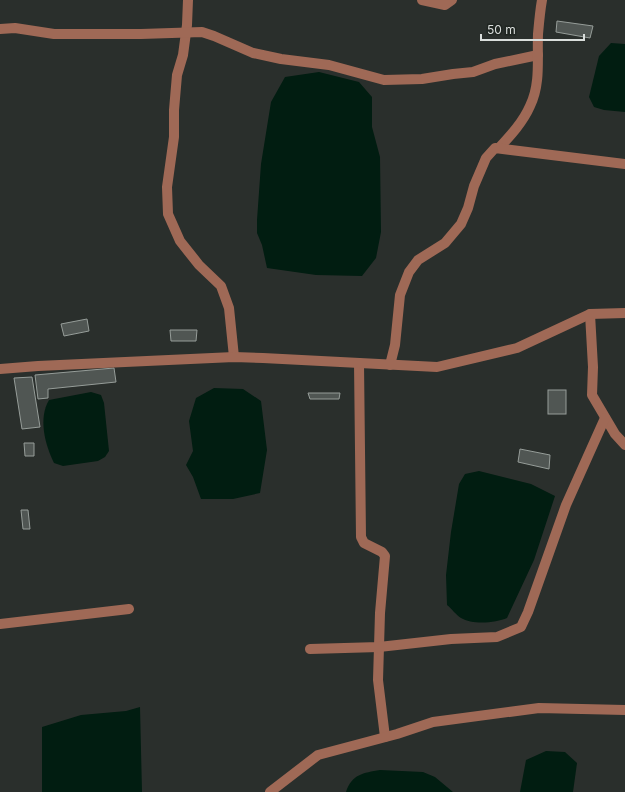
<svg xmlns="http://www.w3.org/2000/svg" width="625" height="792" font-family="Inter,sans-serif">
  <style>
    .water { fill: #011d11 }
    .building { fill: #505653; stroke: #969d99 }
    .lines { fill: none; stroke-linecap: round; stroke-linejoin: round }
    .minor { stroke: #9f6956; stroke-width: 10 }
  </style>
  <rect width="100%" height="100%" fill="#2a2f2c"/>
  <g class="water">
    <polygon points="611,43 625,44 625,112 604,110 594,107 589,97 599,56"/>
    <polygon points="319,72 359,82 372,97 372,127 380,157 381,232 376,258 362,276 316,275 267,268 262,245 257,233 257,220 261,164 271,102 285,77"/>
    <polygon points="214,388 243,389 261,401 267,450 260,493 233,499 201,499 193,477 186,465 193,451 189,421 196,398"/>
    <path d="M 91,392 L 101,395 L 104,403 L 109,451 L 105,457 L 98,461 L 63,466 L 54,463 C 45,445 38,418 49,400 Z"/>
    <path d="M 479,471 L 531,484 L 555,496 L 534,560 L 507,618 C 496,623 472,625 461,618 C 456,615 452,609 447,605 L 446,575 L 451,532 L 459,484 L 465,474 Z"/>
    <polygon points="140,707 142,792 42,792 42,727 81,715 126,711"/>
    <polygon points="546,751 565,752 577,763 573,792 520,792 526,760"/>
    <path d="M 380,770 L 423,772 L 435,777 L 453,792 L 346,792 C 352,774 363,773 380,770 Z"/>
  </g>
  <g class="building">
    <polygon points="557,21 593,26 590,38 556,32"/>
    <polygon points="87,319 89,331 64,336 61,324"/>
    <polygon points="170,330 197,330 196,341 171,341"/>
    <polygon points="114,368 116,382 48,389 48,398 38,399 35,375"/>
    <polygon points="32,377 40,427 22,429 14,378"/>
    <rect x="548" y="390" width="18" height="24"/>
    <polygon points="308,393 340,393 339,399 310,399"/>
    <polygon points="24,443 34,443 34,456 25,456"/>
    <polygon points="520,449 550,455 549,469 518,462"/>
    <polygon points="21,510 28,510 30,529 23,529"/>
  </g>
  <g class="lines">
    <g class="minor">
      <polyline points="188,0 187,25 183,55 177,75 174,110 174,137 167,187 168,214 180,241 199,265 221,286 229,308 234,357"/>
      <polyline points="422,0 445,5 452,0"/>
      <polyline points="0,29 15,28 54,34 141,34 202,32 214,36 253,53 281,59 329,65 384,80 422,79 453,74 473,72 495,64 538,55"/>
      <path d="M 499,148 C 511,135 523,122 530,106 C 541,84 537,57 538,34 C 539,23 540,11 542,0"/>
      <polyline points="590,314 593,367 592,395 615,434 625,445"/>
      <polyline points="359,363 361,537 364,543 382,552 385,556 380,613 378,680 385,737"/>
      <polyline points="390,365 395,345 400,295 409,272 418,260 445,243 461,224 468,208 474,186 486,158 495,148 625,164"/>
      <polyline points="0,369 38,366 234,357 263,358 437,367 517,348 590,314 625,313"/>
      <polyline points="0,624 129,609"/>
      <polyline points="310,649 379,647 451,639 497,637 521,627 528,612 566,505 605,418"/>
      <polyline points="270,792 318,755 397,734 433,722 539,708 625,710"/>
    </g>
  </g>
  <path d="M481 34v6h103v-6" fill="none" stroke="#dadedc" stroke-width="2"/>
  <text x="487" y="34" font-size="12" fill="#dadedc" stroke="#202622" stroke-width="3" paint-order="stroke">50 m</text>
</svg>
